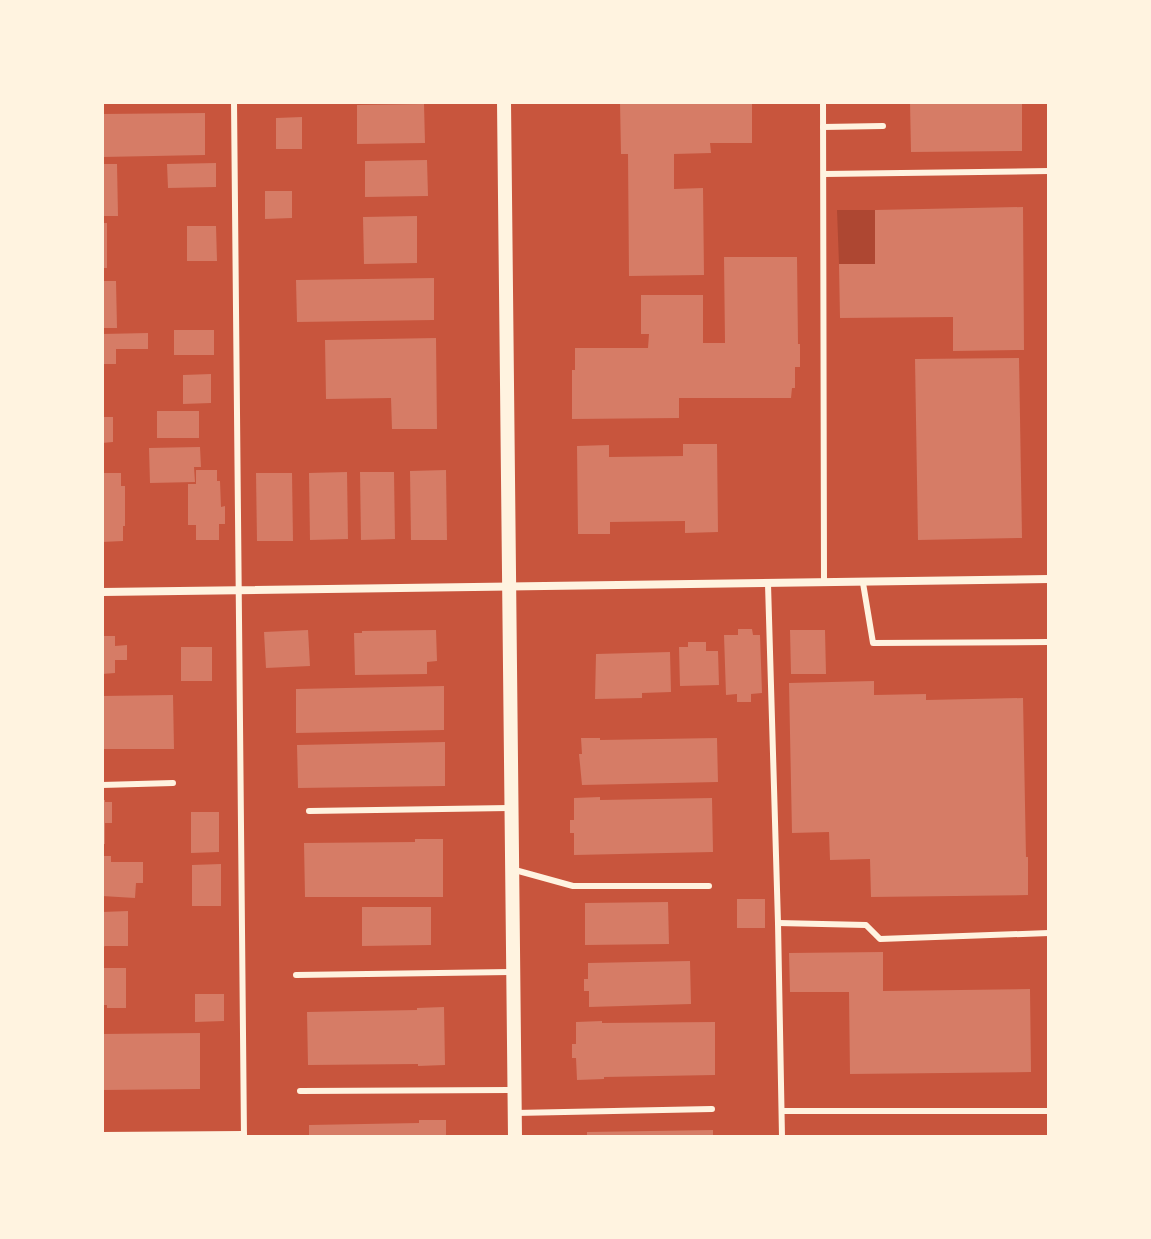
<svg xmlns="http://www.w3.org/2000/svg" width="1151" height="1239" font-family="'Noto Sans',sans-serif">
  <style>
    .green { fill: #ae4732 }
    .building { fill: #d67c66 }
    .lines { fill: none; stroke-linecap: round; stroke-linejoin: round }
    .service { stroke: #fff3e0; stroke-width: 6 }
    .minor { stroke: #fff3e0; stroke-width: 8 }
    .tertiary { stroke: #fff3e0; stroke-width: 14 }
  </style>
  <rect width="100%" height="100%" fill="#c8553d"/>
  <polygon class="green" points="837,210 875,210 875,264 839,264"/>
  <g class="building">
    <polygon points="620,102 752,102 752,143 710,143 711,153 674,154 674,189 703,188 704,275 629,276 628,154 621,154"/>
    <polygon points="910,102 1022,102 1022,151 911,152"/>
    <polygon points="424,104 425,143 357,144 357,105"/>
    <polygon points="205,113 205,155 102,157 102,114"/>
    <polygon points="302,117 302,149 276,149 276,118"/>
    <polygon points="427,160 428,196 365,197 365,161"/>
    <polygon points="216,163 216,187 168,188 167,164"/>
    <polygon points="102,164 117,164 118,216 102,216"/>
    <polygon points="265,191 292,191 292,218 265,219"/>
    <polygon points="1023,207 1024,350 953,351 953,317 840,318 839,264 875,264 875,210"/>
    <polygon points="417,216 417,263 364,264 363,217"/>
    <rect x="102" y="223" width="5" height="45"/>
    <polygon points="187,226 216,226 217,261 187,261"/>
    <polygon points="724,257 797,257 798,344 800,344 800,367 795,367 795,388 792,388 791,398 679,398 679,418 572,419 572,370 575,370 575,348 648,348 649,334 641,334 641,295 703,295 703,343 725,343"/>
    <polygon points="434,278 434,320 297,322 296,280"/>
    <polygon points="102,281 116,281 117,328 102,328"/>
    <rect x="174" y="330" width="40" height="25"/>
    <polygon points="148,333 148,349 116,349 116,364 102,364 102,334"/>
    <polygon points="436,338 437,429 392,429 391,398 326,399 325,340"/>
    <polygon points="1019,358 1022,538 918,540 915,359"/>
    <polygon points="211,374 211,403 183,404 183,375"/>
    <rect x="157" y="411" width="42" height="27"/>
    <polygon points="102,417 113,417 113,442 102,443"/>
    <polygon points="683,444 717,444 718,532 685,533 685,521 610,522 610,534 578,534 577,446 609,445 609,457 683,456"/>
    <polygon points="200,447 201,467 194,467 195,482 150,483 149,448"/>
    <polygon points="196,470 217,470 217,481 220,481 221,507 225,506 225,524 219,524 219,540 196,540 196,525 188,525 188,484 196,484"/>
    <polygon points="446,470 447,540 411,540 410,471"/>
    <polygon points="347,472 348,539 310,540 309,473"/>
    <polygon points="360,472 394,472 395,539 361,540"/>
    <polygon points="102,473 121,473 121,486 125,486 125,526 123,526 123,541 102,542"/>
    <polygon points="256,473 292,473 293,541 257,541"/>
    <polygon points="738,629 752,629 753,635 760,635 762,693 751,694 751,702 737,702 737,694 726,695 724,635 738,635"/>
    <polygon points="308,630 310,666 266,668 264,632"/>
    <polygon points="436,630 437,661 427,662 427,674 355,675 354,633 362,633 362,631"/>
    <polygon points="790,630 825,630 826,674 791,674"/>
    <polygon points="102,636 115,636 115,646 127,645 127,660 115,660 115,673 102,674"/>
    <polygon points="688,642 706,642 706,651 718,651 719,685 680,686 679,647 688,647"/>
    <rect x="181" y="647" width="31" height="34"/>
    <polygon points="670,652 671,692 642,693 642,698 595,699 596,654"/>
    <polygon points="874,681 874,695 926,694 926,700 1023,698 1026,857 1028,857 1028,895 871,897 870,859 830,860 829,832 792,833 789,683"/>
    <polygon points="444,686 444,730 296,733 296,689"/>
    <polygon points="173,695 174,749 102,749 102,696"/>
    <polygon points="581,738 600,738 600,740 717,738 718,782 582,785 579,754 582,754"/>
    <polygon points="445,742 445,786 298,788 297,745"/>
    <polygon points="600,797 600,800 712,798 713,852 574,855 574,833 570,833 570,820 574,820 574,798"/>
    <polygon points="102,800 105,800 105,802 112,802 112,823 105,823 105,844 102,844"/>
    <polygon points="191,812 219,812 219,852 191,853"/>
    <polygon points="415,839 443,839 443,897 305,897 304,843 415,842"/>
    <polygon points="102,856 111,856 111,862 143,862 143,883 136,883 135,898 102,896"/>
    <polygon points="221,864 221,906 192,906 192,865"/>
    <rect x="737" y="899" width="28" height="29"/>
    <polygon points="668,902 669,944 585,945 585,903"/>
    <polygon points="362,907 431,907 431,945 362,946"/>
    <polygon points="128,911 128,946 105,946 102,948 102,912"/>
    <polygon points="883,952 883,991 1030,989 1031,1072 850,1074 849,992 790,992 789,953"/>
    <polygon points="690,961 691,1004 589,1007 589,991 584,991 584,979 588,979 588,963"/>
    <polygon points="102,968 126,968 126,1008 107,1008 107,1005 102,1005"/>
    <polygon points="195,994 224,994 224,1021 195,1022"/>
    <polygon points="444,1007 445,1065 418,1066 418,1064 308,1065 307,1012 417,1010 417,1008"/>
    <polygon points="602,1021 602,1023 715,1022 715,1075 604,1077 604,1079 577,1080 576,1058 572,1058 572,1044 576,1044 576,1022"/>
    <polygon points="200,1033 200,1089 102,1090 102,1034"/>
    <polygon points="419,1120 446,1120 446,1137 309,1137 309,1125 419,1123"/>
    <polygon points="713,1130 713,1137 587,1137 587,1132"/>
  </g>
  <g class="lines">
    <g class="service">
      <polyline points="234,102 244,1137"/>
      <polyline points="823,102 824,583"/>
      <polyline points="823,127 883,126"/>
      <polyline points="824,174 1049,171"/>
      <polyline points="863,583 873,643 1049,642"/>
      <polyline points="768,584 778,923 782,1137"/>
      <polyline points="102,785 173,783"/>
      <polyline points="309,811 509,808"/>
      <polyline points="515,870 573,886 709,886"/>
      <polyline points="778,923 866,925 880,939 1049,933"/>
      <polyline points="296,975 512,972"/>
      <polyline points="300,1091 512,1090"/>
      <polyline points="782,1111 1049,1111"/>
      <polyline points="515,1113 712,1109"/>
      <polyline points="102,1135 244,1134"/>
    </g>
    <polyline class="minor" points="102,592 1049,579"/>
    <polyline class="tertiary" points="504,102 515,1137"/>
  </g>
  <rect width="1151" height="1239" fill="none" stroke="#fff3e0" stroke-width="208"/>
</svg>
